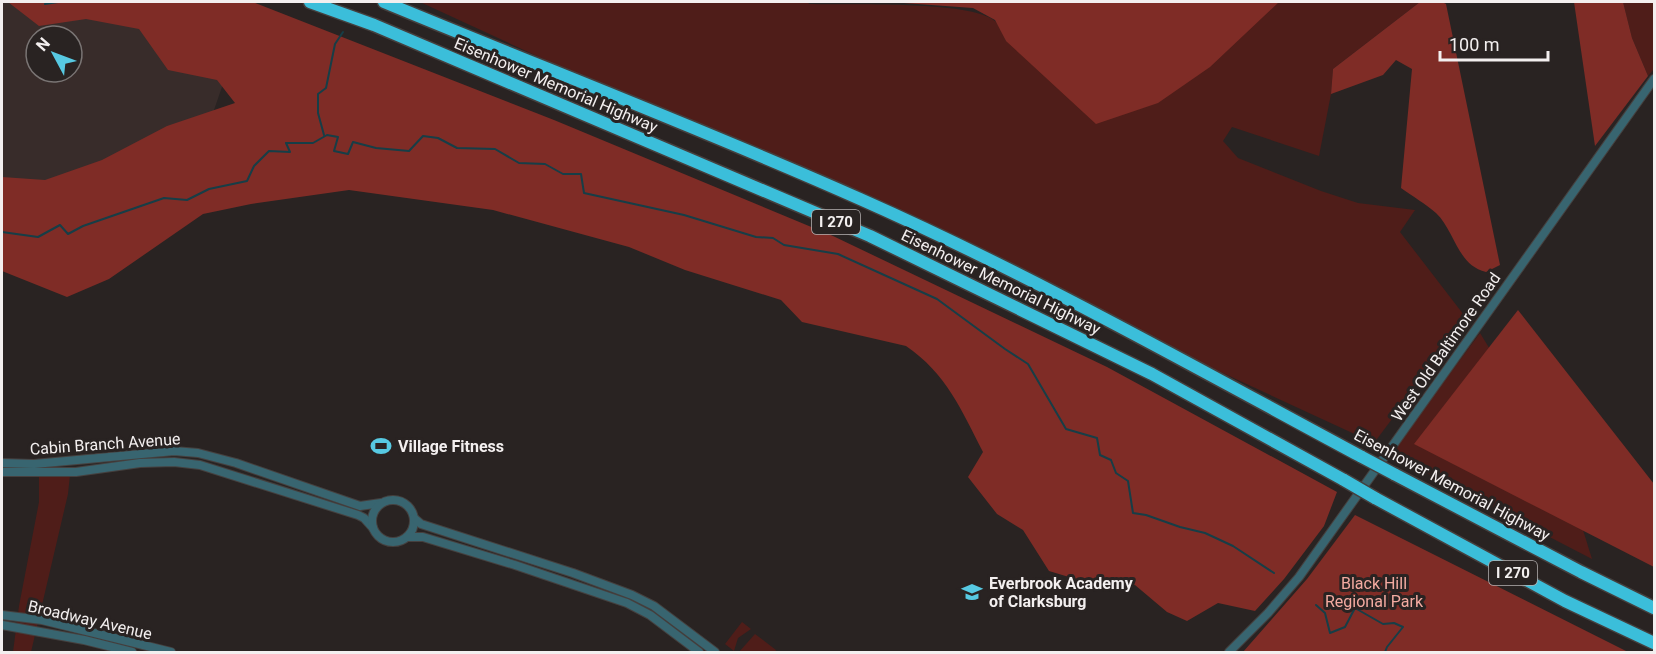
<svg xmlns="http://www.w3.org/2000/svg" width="1656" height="654" font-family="Roboto,sans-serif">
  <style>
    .built { fill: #382c2a; fill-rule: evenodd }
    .green { fill: #4f1d19 }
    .forest { fill: #7f2c26 }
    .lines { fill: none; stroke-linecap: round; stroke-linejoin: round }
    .stream { stroke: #163e47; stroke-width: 2 }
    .tertiary-casing { stroke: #45403f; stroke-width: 10 }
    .motorway-casing { stroke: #45403f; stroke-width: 15 }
    .tertiary { stroke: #386570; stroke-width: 8 }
    .motorway { stroke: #3bbeda; stroke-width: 12 }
    .motorway-bridge-casing { stroke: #45403f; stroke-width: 15; stroke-linecap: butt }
    .motorway-bridge { stroke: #3bbeda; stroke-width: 12 }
    .labels { text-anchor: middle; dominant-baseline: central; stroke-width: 6; stroke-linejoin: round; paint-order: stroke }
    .shield { fill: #292322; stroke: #b6b2b2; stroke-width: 1.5 }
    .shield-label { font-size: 15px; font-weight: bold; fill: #f3efef }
    .street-label { font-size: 16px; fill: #f3efef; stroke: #292322 }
    .poi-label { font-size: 16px; font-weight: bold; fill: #f3efef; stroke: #292322; text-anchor: start }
    .park-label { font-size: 16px; fill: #f4aba1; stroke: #292322 }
  </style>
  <rect width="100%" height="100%" fill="#292322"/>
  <path class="built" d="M 2,2 L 247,2 L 251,3 L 205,136 L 2,219 ZM 36,36 L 72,36 L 72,72 L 36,72 Z"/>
  <g class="green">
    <path d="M 420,2 L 808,2 L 809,4 C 847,5 971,0 995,21 C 1000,26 1003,35 1006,41 L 1278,3 L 1279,2 L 1420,2 L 1333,69 L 1331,94 L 1319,156 L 1232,127 L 1223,141 L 1238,158 L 1321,191 L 1358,203 L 1415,210 L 1400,232 L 1467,319 L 1374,443 Z"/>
    <polygon points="1623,2 1654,2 1654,69 1648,76 1632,38"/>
    <polygon points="1480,333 1565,472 1592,559 1390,454"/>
    <polygon points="70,475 68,494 31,652 13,652 19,606 39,502 39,477"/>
    <polygon points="742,622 751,629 738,638 734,651 725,644"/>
    <polygon points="755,634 776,650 775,652 739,652"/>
  </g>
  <g class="forest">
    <path d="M 8,2 L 253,2 L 554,120 L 833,236 L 1107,367 L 1337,492 L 1324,526 L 1284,579 L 1255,611 L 1218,603 L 1187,621 L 1167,612 L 1135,585 L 1112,590 L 1049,571 L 1023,530 L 997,514 L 968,477 L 983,452 C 962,411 946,373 906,346 L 802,322 L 781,300 L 685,270 L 629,247 L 493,210 L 349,190 L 251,204 L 203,214 L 109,279 L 67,297 L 2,271 L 2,177 L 45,180 L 102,160 L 167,126 L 235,103 L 217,80 L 168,70 L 139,29 L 86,19 L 39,26 Z"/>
    <polygon points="890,2 1279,2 1210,67 1158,103 1096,124 1006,41 995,20 973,8"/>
    <path d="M 1420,2 L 1442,2 L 1446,4 L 1500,265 L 1486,272 C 1457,265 1455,231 1436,213 C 1426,204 1412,196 1401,188 L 1412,69 L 1396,60 L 1383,75 L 1331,94 L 1333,69 Z"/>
    <polygon points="1574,2 1623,2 1632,38 1648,76 1595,146"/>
    <polygon points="1518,310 1654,484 1654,567 1414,444"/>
    <polygon points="1355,515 1628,652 1243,652 1307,579"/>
  </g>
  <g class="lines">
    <g class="stream">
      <polyline points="45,4 58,2"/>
      <polyline points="324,135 318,113 318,94 326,88 335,44 343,32"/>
      <polyline points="2,232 38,237 60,225 68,234 83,226 164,198 187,200 209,189 247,181 254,166 269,151 290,152 286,143 313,143 327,135 338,137 334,151 348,154 353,142 376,148 409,151 423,136 438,138 457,148 495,149 519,163 545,164 563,174 581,174 584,193 684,215 756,237 773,238 784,245 838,254 937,299 1005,349 1028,364 1066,429 1097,438 1100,455 1111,460 1116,473 1128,481 1133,513 1146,515 1180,527 1205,533 1233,546 1274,573"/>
      <polyline points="1316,605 1325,613 1330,633 1345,627 1355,608 1383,624 1394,623 1403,627 1387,647 1385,652"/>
    </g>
    <g class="tertiary-casing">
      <g id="tertiary">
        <polyline points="2,463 34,464 174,451 198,453 236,463 360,506 381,503"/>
        <polyline points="2,472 76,472 140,463 174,462 200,465 358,515 364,518 373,528"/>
        <circle cx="393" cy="521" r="21"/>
        <polyline points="414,518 421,524 573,573 632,595 654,606 715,652"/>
        <polyline points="407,537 423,537 515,565 627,603 650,615 699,652"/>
        <polyline points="2,615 42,620 171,652"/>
        <polyline points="2,625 84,640 132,652"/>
        <polyline points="1229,652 1268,613 1299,577 1654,79"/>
      </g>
    </g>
    <g class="motorway-casing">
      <g id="motorway">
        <polyline points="310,2 374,25 870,236 1152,374 1344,480"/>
        <path d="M 384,2 C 543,68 703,129 860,199 C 1032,275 1196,368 1362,457"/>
        <polyline points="1394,474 1581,572 1654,608"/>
        <polyline points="1375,498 1565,601 1654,643"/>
      </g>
    </g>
    <use href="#tertiary" class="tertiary"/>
    <use href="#motorway" class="motorway"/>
    <g class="motorway-bridge-casing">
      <g id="motorway-bridge">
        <polyline points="1362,457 1394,474"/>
        <polyline points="1344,480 1375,498"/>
      </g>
    </g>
    <use href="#motorway-bridge" class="motorway-bridge"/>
  </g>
  <defs>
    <g id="stadium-bare" transform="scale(1.62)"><path d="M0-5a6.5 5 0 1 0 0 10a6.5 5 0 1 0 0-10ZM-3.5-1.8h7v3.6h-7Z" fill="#57c9e2" stroke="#292322" stroke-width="2.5" paint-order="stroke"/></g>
    <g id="school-bare" transform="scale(1.62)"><path d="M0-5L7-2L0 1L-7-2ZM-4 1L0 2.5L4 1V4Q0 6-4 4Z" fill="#57c9e2" stroke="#292322" stroke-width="2.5" paint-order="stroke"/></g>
  </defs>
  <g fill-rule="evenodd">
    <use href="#stadium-bare" x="381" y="446"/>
    <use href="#school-bare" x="972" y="592"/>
  </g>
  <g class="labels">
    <g class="shield">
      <rect x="812" y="210" width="48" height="24" rx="4.5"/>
      <rect x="1489" y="561" width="48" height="24" rx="4.5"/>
    </g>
    <g class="shield-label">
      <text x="836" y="222">I 270</text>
      <text x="1513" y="573">I 270</text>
    </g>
    <g class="street-label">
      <text transform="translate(556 85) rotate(23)">Eisenhower Memorial Highway</text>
      <text transform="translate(1001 282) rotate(26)">Eisenhower Memorial Highway</text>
      <text transform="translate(1446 347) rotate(-55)">West Old Baltimore Road</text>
      <text transform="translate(105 444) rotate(-4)">Cabin Branch Avenue</text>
      <text transform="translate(1452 485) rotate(28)">Eisenhower Memorial Highway</text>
      <text transform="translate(90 620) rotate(13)">Broadway Avenue</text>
    </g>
    <g class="poi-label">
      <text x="398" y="446">Village Fitness</text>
      <text x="989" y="583">Everbrook Academy<tspan x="989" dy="18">of Clarksburg</tspan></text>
    </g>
    <g class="park-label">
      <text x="1374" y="583">Black Hill<tspan x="1374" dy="18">Regional Park</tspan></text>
    </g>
  </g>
  <rect width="1656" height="654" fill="none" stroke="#f3efef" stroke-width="6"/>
  <g transform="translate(54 54) rotate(311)"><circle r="28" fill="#292322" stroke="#7a7574" stroke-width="1.5"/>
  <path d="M0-4.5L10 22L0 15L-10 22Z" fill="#57c9e2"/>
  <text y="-9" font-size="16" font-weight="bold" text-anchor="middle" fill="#f3efef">N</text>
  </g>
  <path d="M1440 51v9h108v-9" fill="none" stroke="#f3efef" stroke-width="3"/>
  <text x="1449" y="51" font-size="18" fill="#f3efef" stroke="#292322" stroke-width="4.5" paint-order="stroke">100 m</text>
</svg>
